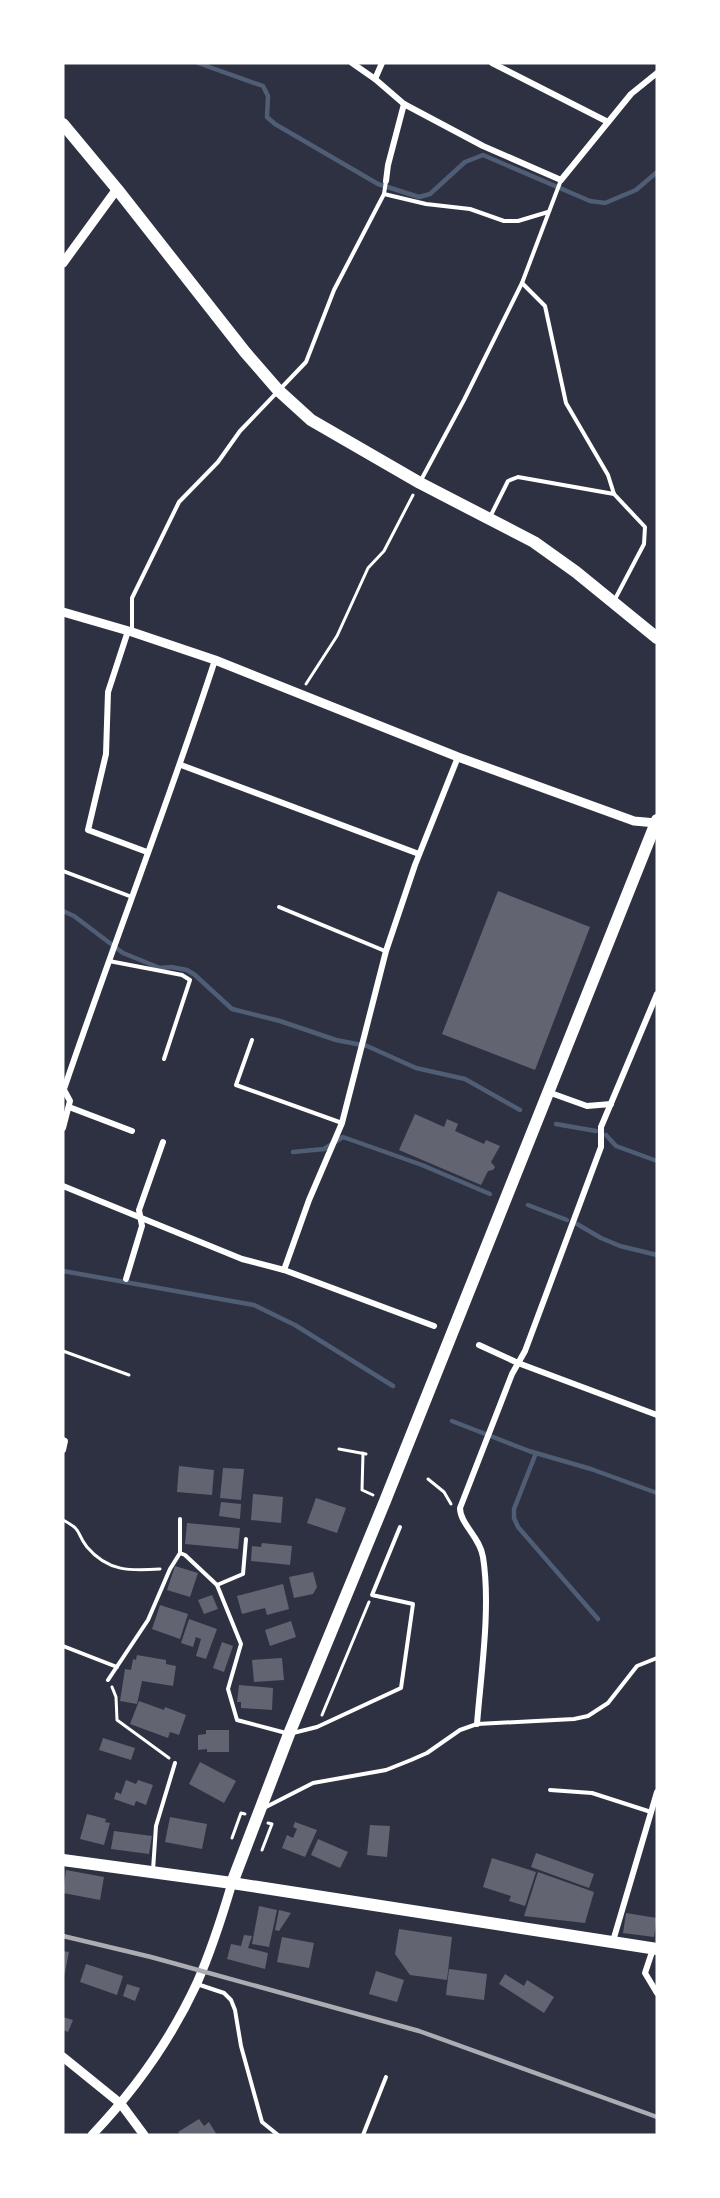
<svg xmlns="http://www.w3.org/2000/svg" width="720" height="2198" font-family="Raleway,sans-serif">
  <style>
    .lines { fill: none; stroke-linecap: round; stroke-linejoin: round }
    .stream { stroke: #4f5d75; stroke-width: 4.5 }
    .building { fill: #626471 }
    .path { stroke: #fff; stroke-width: 3 }
    .service { stroke: #fff; stroke-width: 4 }
    .minor { stroke: #fff; stroke-width: 6 }
    .tertiary { stroke: #fff; stroke-width: 9 }
    .primary { stroke: #fff; stroke-width: 12 }
    .rail { stroke: #abadb3; stroke-width: 4.5 }
  </style>
  <rect width="100%" height="100%" fill="#2d3142"/>
  <g class="lines">
    <g class="stream">
      <polyline points="198,63 263,86 268,96 267,117 275,124 378,184 419,197 430,194 465,162 483,155 590,201 605,203 636,190 657,172"/>
      <polyline points="63,911 74,916 123,953 160,968 171,967 187,970 195,975 232,1009 280,1021 336,1040 367,1046 416,1068 465,1079 520,1110"/>
      <polyline points="556,1124 596,1131"/>
      <polyline points="606,1135 616,1146 657,1161"/>
      <polyline points="293,1152 324,1149 343,1137 422,1165 490,1194"/>
      <polyline points="528,1205 567,1220"/>
      <polyline points="577,1224 601,1238 620,1246 657,1255"/>
      <polyline points="63,1271 254,1305 295,1325 393,1386"/>
      <polyline points="452,1421 529,1451 591,1469 657,1493"/>
      <polyline points="536,1453 514,1509 514,1518 518,1527 598,1619"/>
    </g>
  </g>
  <g class="building">
    <polygon points="498,891 590,927 535,1070 442,1034"/>
    <polygon points="415,1114 444,1127 447,1119 458,1124 455,1131 484,1144 486,1140 500,1146 491,1162 495,1167 493,1170 488,1171 481,1185 399,1150"/>
    <polygon points="179,1466 214,1470 212,1495 177,1492"/>
    <polygon points="223,1468 244,1469 241,1500 220,1498"/>
    <polygon points="253,1494 283,1497 281,1523 251,1520"/>
    <polygon points="316,1498 346,1508 337,1533 307,1523"/>
    <polygon points="221,1502 241,1504 240,1519 219,1516"/>
    <polygon points="187,1523 240,1528 238,1549 185,1544"/>
    <polygon points="262,1543 292,1546 290,1565 251,1561 252,1546 261,1547"/>
    <polygon points="175,1566 198,1573 190,1597 167,1590"/>
    <polygon points="313,1572 317,1587 313,1594 294,1598 289,1577"/>
    <polygon points="283,1584 289,1609 267,1615 265,1608 242,1614 237,1596"/>
    <polygon points="212,1595 218,1609 204,1614 198,1600"/>
    <polygon points="160,1605 188,1614 180,1639 152,1629"/>
    <polygon points="189,1619 217,1629 206,1659 196,1656 201,1639 196,1637 193,1647 181,1643"/>
    <polygon points="291,1621 296,1637 270,1646 265,1630"/>
    <polygon points="222,1642 233,1646 224,1672 213,1668"/>
    <polygon points="137,1655 166,1660 166,1664 176,1666 173,1686 142,1681 137,1704 120,1701 125,1669 131,1670 133,1659 136,1660"/>
    <polygon points="282,1658 284,1680 254,1682 252,1660"/>
    <polygon points="239,1685 273,1688 272,1710 241,1708 241,1702 237,1702"/>
    <polygon points="139,1701 164,1710 165,1707 186,1715 179,1735 170,1732 168,1738 130,1724"/>
    <polygon points="206,1730 229,1730 229,1752 207,1752 207,1749 198,1750 198,1735 206,1734"/>
    <polygon points="103,1738 135,1748 131,1760 99,1750"/>
    <polygon points="200,1762 236,1781 224,1803 189,1784"/>
    <polygon points="126,1780 136,1784 138,1780 153,1785 146,1805 136,1801 134,1806 114,1799 116,1792 121,1794"/>
    <polygon points="87,1814 106,1819 105,1822 110,1823 104,1845 80,1839"/>
    <polygon points="170,1817 207,1824 202,1849 165,1842"/>
    <polygon points="295,1822 317,1830 305,1857 282,1848 287,1835 293,1838 297,1829 293,1827"/>
    <polygon points="370,1825 390,1826 387,1857 367,1855"/>
    <polygon points="114,1831 152,1836 149,1854 111,1849"/>
    <polygon points="318,1839 348,1852 340,1868 311,1855"/>
    <polygon points="536,1853 594,1874 589,1888 531,1867"/>
    <polygon points="492,1858 536,1872 525,1906 509,1901 511,1896 483,1887"/>
    <polygon points="66,1870 104,1877 100,1900 63,1893"/>
    <polygon points="538,1872 594,1892 585,1923 524,1916"/>
    <polygon points="259,1906 277,1910 269,1947 252,1944"/>
    <polygon points="279,1910 291,1913 279,1931 275,1930"/>
    <polygon points="626,1913 657,1918 654,1937 623,1933"/>
    <polygon points="399,1929 452,1937 447,1980 410,1975 395,1954"/>
    <polygon points="244,1935 252,1936 248,1948 268,1953 265,1969 227,1959 231,1944 241,1946"/>
    <polygon points="282,1937 314,1943 309,1968 277,1962"/>
    <polygon points="63,1951 69,1952 64,1977 63,1977"/>
    <polygon points="86,1964 123,1976 117,1995 80,1982"/>
    <polygon points="449,1969 487,1974 484,2000 446,1995"/>
    <polygon points="376,1971 404,1980 397,2002 369,1994"/>
    <polygon points="505,1974 524,1986 527,1980 554,1997 544,2013 499,1984"/>
    <polygon points="127,1984 140,1988 135,2001 123,1996"/>
    <polygon points="63,2017 73,2020 68,2032 63,2030"/>
    <polygon points="199,2119 204,2126 209,2122 217,2135 180,2135 178,2132"/>
  </g>
  <g class="lines">
    <g class="path">
      <polyline points="306,684 337,636 368,568 384,551 413,495"/>
      <polyline points="63,1351 129,1375"/>
      <polyline points="339,1449 366,1454"/>
      <polyline points="363,1453 362,1490 373,1495"/>
      <polyline points="428,1479 444,1492 451,1504"/>
      <path d="M 63,1520 C 84,1531 75,1532 87,1547 C 108,1572 131,1571 160,1569"/>
      <polyline points="112,1687 116,1697 117,1720 169,1758"/>
      <polyline points="322,1715 369,1602"/>
      <polyline points="232,1838 241,1813 245,1814"/>
      <polyline points="262,1850 272,1824 268,1823"/>
    </g>
    <g class="service">
      <polyline points="384,194 426,204 470,209 504,221 518,221 548,212"/>
      <polyline points="522,283 545,306 566,403 608,475 614,494 645,527 644,544 614,601"/>
      <polyline points="420,482 464,400 522,283 561,180"/>
      <polyline points="490,517 508,481 518,477 614,494"/>
      <polyline points="132,631 132,598 179,502 218,462 240,431 306,362 334,290 384,194 386,181"/>
      <polyline points="63,871 132,897"/>
      <polyline points="279,907 385,951"/>
      <polyline points="109,961 182,975 190,980 164,1059"/>
      <polyline points="252,1040 236,1085 342,1123"/>
      <polyline points="180,1553 185,1555 217,1585 241,1644 228,1689 237,1720 286,1733"/>
      <polyline points="217,1585 243,1574 246,1539"/>
      <polyline points="63,1646 117,1667"/>
      <polyline points="108,1680 148,1620 170,1569 180,1553 180,1519"/>
      <polyline points="293,1733 317,1727 401,1688 413,1604 372,1595 400,1527"/>
      <polyline points="550,1790 592,1793 651,1812"/>
      <polyline points="264,1808 313,1783 386,1770 411,1760 427,1753 460,1730 477,1724 574,1719 588,1716 608,1703 637,1666 657,1658"/>
      <polyline points="153,1870 156,1826 175,1763"/>
      <polyline points="197,1984 224,1993 231,2000 235,2010 241,2046 262,2122 278,2135"/>
      <polyline points="363,2135 386,2077"/>
    </g>
    <g class="minor">
      <polyline points="352,63 375,79 404,104 483,146 561,180 631,94 657,73"/>
      <polyline points="492,63 608,122"/>
      <polyline points="375,79 382,63"/>
      <polyline points="386,181 388,165 404,104"/>
      <polyline points="128,631 108,692 106,754 88,830 147,852"/>
      <polyline points="181,765 419,854"/>
      <polyline points="63,1088 70,1101 63,1128"/>
      <path d="M 64,1089 C 113,945 168,804 215,660"/>
      <polyline points="548,1092 587,1106 611,1104"/>
      <polyline points="69,1107 132,1131"/>
      <polyline points="63,1186 242,1259 284,1270 434,1326"/>
      <polyline points="284,1270 309,1200 342,1123 386,951 415,865 458,757"/>
      <polyline points="126,1279 142,1226 139,1210 163,1142"/>
      <polyline points="479,1345 518,1363 657,1415"/>
      <polyline points="63,1440 65,1441 63,1450"/>
      <path d="M 477,1724 C 481,1673 491,1607 483,1557 C 480,1537 460,1524 460,1508 L 512,1374 L 525,1351 L 601,1147 L 601,1127 L 657,994"/>
      <polyline points="613,1941 657,1792"/>
      <polyline points="653,1949 645,1973 657,1993"/>
    </g>
    <g class="tertiary">
      <polyline points="63,263 117,189"/>
      <polyline points="63,612 132,632 215,660 458,757 634,821 656,823"/>
      <polyline points="63,2057 121,2104 144,2135"/>
      <path d="M 92,2135 C 134,2091 171,2039 197,1983 C 211,1951 222,1917 232,1883"/>
    </g>
    <g class="primary">
      <polyline points="63,124 117,189 245,352 278,390 311,420 420,483 534,542 576,572 657,638"/>
      <polyline points="63,1860 232,1883 657,1949"/>
      <polyline points="232,1883 289,1734 385,1501 657,820"/>
    </g>
    <polyline class="rail" points="63,1936 151,1957 419,2031 657,2117"/>
  </g>
  <rect width="720" height="2198" fill="none" stroke="#ffffff" stroke-width="129"/>
</svg>
